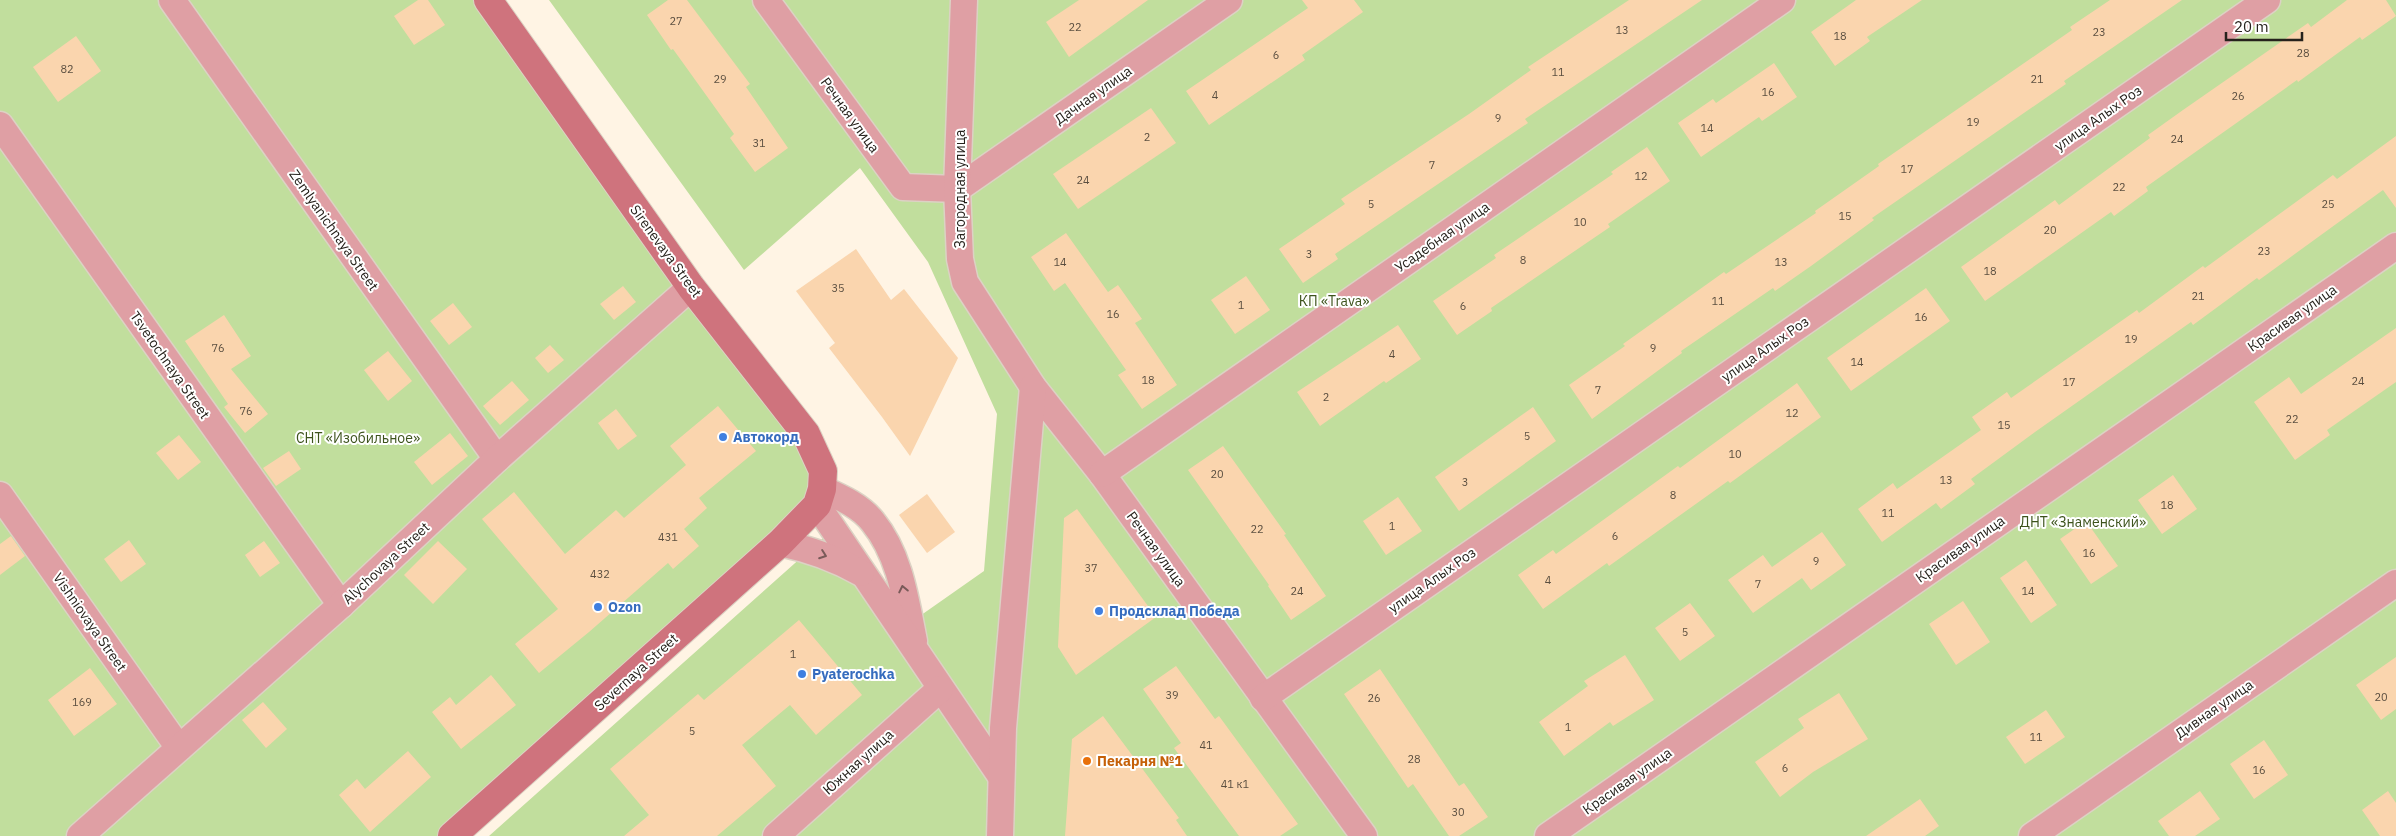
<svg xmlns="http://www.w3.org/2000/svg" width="2396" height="836" font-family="'IBM Plex Sans',sans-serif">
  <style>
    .green { fill: #c1de9d }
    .building { fill: #fad5ae }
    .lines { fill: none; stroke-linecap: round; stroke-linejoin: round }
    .street-casing { stroke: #dcd2c4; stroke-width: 29 }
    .secondary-casing { stroke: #dcd2c4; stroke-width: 30 }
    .street { stroke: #df9fa4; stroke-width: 26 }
    .secondary { stroke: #cf737d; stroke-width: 28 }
    .oneway { stroke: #795a59 }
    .shop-dot { fill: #3f7fe0; stroke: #fff; stroke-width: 2 }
    .food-dot { fill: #e8710a; stroke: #fff; stroke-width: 2 }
    .labels { text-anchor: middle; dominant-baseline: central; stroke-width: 4; stroke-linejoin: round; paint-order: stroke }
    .number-label { font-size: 11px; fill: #5b4f40 }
    .street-label { font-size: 14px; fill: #26221c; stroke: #fff }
    .park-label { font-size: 14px; fill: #3d531c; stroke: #fff }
    .shop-label { font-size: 14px; font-weight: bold; fill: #366cbe; stroke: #fff; text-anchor: start }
    .food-label { font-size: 14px; font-weight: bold; fill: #c56008; stroke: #fff; text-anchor: start }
  </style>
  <rect width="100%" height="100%" fill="#fff4e4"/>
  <g class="green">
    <polygon points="0,0 488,0 806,434 822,489 452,836 0,836"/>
    <polygon points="549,0 2396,0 2396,836 489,836 840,523 907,625 984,571 997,414 928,262 860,168 744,270"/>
  </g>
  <g class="building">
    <polygon points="418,0 428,0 445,25 414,45 394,16"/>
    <polygon points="668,0 687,0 750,84 746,87 788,148 755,172 730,138 734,134 673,49 671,50 647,15"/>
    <polygon points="1079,0 1148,0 1069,57 1046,22"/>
    <polygon points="1302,0 1354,0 1363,12 1302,55 1305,60 1209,125 1186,91 1308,8"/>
    <polygon points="1629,0 1702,0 1525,119 1528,123 1335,254 1338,259 1303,283 1279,249 1345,204 1341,199 1469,114 1531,70 1528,67"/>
    <polygon points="1856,0 1922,0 1867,37 1870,41 1835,66 1811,32"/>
    <polygon points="2110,0 2182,0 2064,81 2066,84 1872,218 1874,220 1811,266 1775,291 1773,288 1681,351 1682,353 1592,419 1569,385 1625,346 1623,344 1724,272 1726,274 1816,213 1815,211 1879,166 1878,164 2072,30 2070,27"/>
    <polygon points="2347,0 2386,0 2396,16 2362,40 2360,37 2298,82 2297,80 2146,187 2148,191 2114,216 2111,212 1985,301 1961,267 2055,200 2059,205 2150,138 2148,135 2183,110 2308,23 2311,27"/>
    <polygon points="76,36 101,71 58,102 33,67"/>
    <polygon points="1774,63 1797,97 1762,121 1759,117 1701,157 1678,123 1713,99 1716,103"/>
    <polygon points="1151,108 1176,143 1078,209 1053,174"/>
    <polygon points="2396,136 2396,208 2383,190 2259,280 2257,278 2193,325 2191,322 2035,432 1971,479 1975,484 1941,509 1936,503 1882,542 1858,509 1893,483 1897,489 1981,430 1972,417 2007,392 2011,398 2137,310 2139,313 2203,266 2205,268 2333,175 2337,179"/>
    <polygon points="1647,147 1670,181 1608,224 1610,227 1491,308 1492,311 1457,335 1433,301 1496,258 1494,255 1613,174 1611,172"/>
    <polygon points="1066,233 1108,292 1118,285 1142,319 1135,323 1177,385 1142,409 1118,375 1126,370 1065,283 1054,291 1031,257"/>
    <polygon points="856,249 891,300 904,289 958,358 910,456 882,417 829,348 835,343 796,291"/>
    <polygon points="1246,276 1270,310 1235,334 1211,300"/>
    <polygon points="623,286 636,302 614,320 600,304"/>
    <polygon points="1926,288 1950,321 1851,391 1827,358"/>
    <polygon points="453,303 472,327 449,345 430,321"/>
    <polygon points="224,315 251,356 231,369 268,414 245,433 224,407 228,404 185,341"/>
    <polygon points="1398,325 1421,359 1386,383 1384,381 1320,426 1297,392"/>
    <polygon points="2396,328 2396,382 2327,430 2330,435 2295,460 2254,402 2289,377 2301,394"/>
    <polygon points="550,345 564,360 548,373 535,358"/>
    <polygon points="388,351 412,381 388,401 364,370"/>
    <polygon points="512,381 529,400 500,425 483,406"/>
    <polygon points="1797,383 1821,417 1730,483 1728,481 1609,566 1607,563 1543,609 1518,575 1553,550 1556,554 1678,466 1680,468"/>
    <polygon points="718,406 756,451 699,498 707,508 684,529 699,546 673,569 668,563 589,632 539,673 515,644 558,609 482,519 514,492 565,554 616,510 624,518 686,465 670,446"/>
    <polygon points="1533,407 1556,441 1459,511 1435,477"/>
    <polygon points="616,409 637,436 618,450 598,423"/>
    <polygon points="450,433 468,456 432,485 414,462"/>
    <polygon points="179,435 201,462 178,480 156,453"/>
    <polygon points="1223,446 1286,534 1284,535 1326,596 1291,620 1268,586 1269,585 1188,470"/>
    <polygon points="289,451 301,469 276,486 263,468"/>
    <polygon points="2173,475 2197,509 2162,534 2138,500"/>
    <polygon points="927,494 955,532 927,553 899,515"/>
    <polygon points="1398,497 1422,531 1386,555 1363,521"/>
    <polygon points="1077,509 1156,617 1076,675 1058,647 1064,518"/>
    <polygon points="2086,521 2118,566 2091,584 2060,539"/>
    <polygon points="1822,532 1846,565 1811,590 1802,578 1753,613 1728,580 1763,555 1772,567"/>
    <polygon points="11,536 25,556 0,575 0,544"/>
    <polygon points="129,540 146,564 121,582 104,559"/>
    <polygon points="264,541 280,563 260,577 245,555"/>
    <polygon points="438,541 467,569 433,604 404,575"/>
    <polygon points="2026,560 2057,605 2031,623 2000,578"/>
    <polygon points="1963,601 1990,642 1956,665 1929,624"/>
    <polygon points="1690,603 1715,636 1680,661 1655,628"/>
    <polygon points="799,620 862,695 816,735 790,705 742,745 776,786 717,836 624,836 649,815 610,769 698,694 704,700"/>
    <polygon points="1625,655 1654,700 1613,726 1610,722 1564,756 1539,722 1588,686 1584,681"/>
    <polygon points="2396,657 2396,709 2381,720 2356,685"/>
    <polygon points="1176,666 1215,719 1219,716 1298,824 1280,836 1239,836 1174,748 1181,743 1143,689"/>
    <polygon points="90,668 117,704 74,736 48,700"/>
    <polygon points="1380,669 1459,786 1464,783 1488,817 1459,836 1449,836 1413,784 1408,788 1344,694"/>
    <polygon points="491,675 516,705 461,749 432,712 450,697 456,705"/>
    <polygon points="1839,693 1868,739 1813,772 1780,797 1755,762 1804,728 1798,719"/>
    <polygon points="263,702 287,729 266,748 242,720"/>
    <polygon points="2046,710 2065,737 2025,764 2006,737"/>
    <polygon points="1103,716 1179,818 1176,820 1187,836 1065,836 1072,739"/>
    <polygon points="2264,740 2288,775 2254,799 2230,764"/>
    <polygon points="408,751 431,777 370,832 339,795 357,779 365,789"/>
    <polygon points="2200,791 2220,819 2195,836 2169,836 2158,821"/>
    <polygon points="2388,791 2396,803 2396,836 2380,836 2362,810"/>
    <polygon points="1920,799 1939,826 1925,836 1866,836"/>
  </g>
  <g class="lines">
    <g class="street-casing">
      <g id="street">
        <polyline points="172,0 497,459"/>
        <polyline points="766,0 903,187 957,189 1229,0"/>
        <polyline points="964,0 957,189 960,259 965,282 1033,387 1102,474 1364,836"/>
        <polyline points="0,125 341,605"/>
        <polyline points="1102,474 1782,0"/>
        <path d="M 822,489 C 840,497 861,506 873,522 C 900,555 906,601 914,641"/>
        <polyline points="0,495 179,748"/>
        <polyline points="817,505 1000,775"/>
        <path d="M 780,543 C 809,549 835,558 861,573"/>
        <polyline points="1263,698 2267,0"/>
        <polyline points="80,836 341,605 497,459 691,287"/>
        <polyline points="776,836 940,689"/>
        <polyline points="1000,836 1003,728 1033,387"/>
        <polyline points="1548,836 2396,246"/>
        <polyline points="2032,836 2396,583"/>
      </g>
    </g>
    <g class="secondary-casing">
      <polyline id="secondary" points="452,836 780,543 817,505 822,489 823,471 806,434 691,287 488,0"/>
    </g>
    <use href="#street" class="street"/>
    <use href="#secondary" class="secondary"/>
  </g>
  <defs><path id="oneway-chevron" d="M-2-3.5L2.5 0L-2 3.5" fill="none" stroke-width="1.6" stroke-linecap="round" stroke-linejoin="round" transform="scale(1.25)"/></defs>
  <g class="oneway">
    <use href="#oneway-chevron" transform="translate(823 555) rotate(20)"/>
    <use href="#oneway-chevron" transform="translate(903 589) rotate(-102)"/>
  </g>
  <g class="shop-dot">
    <circle cx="723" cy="437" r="5"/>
    <circle cx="598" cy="607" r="5"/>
    <circle cx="1099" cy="611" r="5"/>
    <circle cx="802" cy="674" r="5"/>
  </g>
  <circle class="food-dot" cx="1087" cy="761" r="5"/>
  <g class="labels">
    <g class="number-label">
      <text x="676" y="21">27</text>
      <text x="1075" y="27">22</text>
      <text x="1622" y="30">13</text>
      <text x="2099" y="32">23</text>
      <text x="1840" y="36">18</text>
      <text x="2303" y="53">28</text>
      <text x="1276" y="55">6</text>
      <text x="67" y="69">82</text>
      <text x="1558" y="72">11</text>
      <text x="720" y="79">29</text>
      <text x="2037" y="79">21</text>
      <text x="1768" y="92">16</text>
      <text x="1215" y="95">4</text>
      <text x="2238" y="96">26</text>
      <text x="1498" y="118">9</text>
      <text x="1973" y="122">19</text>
      <text x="1707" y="128">14</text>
      <text x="1147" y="137">2</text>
      <text x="2177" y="139">24</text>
      <text x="759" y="143">31</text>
      <text x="1432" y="165">7</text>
      <text x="1907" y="169">17</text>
      <text x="1641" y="176">12</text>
      <text x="1083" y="180">24</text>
      <text x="2119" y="187">22</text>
      <text x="1371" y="204">5</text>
      <text x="2328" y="204">25</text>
      <text x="1845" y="216">15</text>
      <text x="1580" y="222">10</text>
      <text x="2050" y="230">20</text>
      <text x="2264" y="251">23</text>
      <text x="1309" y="254">3</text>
      <text x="1523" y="260">8</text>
      <text x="1060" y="262">14</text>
      <text x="1781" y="262">13</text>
      <text x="1990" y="271">18</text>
      <text x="838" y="288">35</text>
      <text x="2198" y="296">21</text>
      <text x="1718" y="301">11</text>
      <text x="1241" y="305">1</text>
      <text x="1463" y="306">6</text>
      <text x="1113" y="314">16</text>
      <text x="1921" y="317">16</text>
      <text x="2131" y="339">19</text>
      <text x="218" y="348">76</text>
      <text x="1653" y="348">9</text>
      <text x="1392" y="354">4</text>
      <text x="1857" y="362">14</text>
      <text x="1148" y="380">18</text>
      <text x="2358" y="381">24</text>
      <text x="2069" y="382">17</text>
      <text x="1598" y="390">7</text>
      <text x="1326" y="397">2</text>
      <text x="246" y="411">76</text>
      <text x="1792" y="413">12</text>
      <text x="2292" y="419">22</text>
      <text x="2004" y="425">15</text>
      <text x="1527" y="436">5</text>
      <text x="1735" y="454">10</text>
      <text x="1217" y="474">20</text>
      <text x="1946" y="480">13</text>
      <text x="1465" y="482">3</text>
      <text x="1673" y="495">8</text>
      <text x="2167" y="505">18</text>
      <text x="1888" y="513">11</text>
      <text x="1392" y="526">1</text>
      <text x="1257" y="529">22</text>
      <text x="1615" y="536">6</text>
      <text x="668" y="537">431</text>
      <text x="2089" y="553">16</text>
      <text x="1816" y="561">9</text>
      <text x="1091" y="568">37</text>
      <text x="600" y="574">432</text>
      <text x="1548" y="580">4</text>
      <text x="1758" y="584">7</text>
      <text x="1297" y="591">24</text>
      <text x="2028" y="591">14</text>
      <text x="1685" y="632">5</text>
      <text x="793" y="654">1</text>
      <text x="1172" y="695">39</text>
      <text x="2381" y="697">20</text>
      <text x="1374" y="698">26</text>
      <text x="82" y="702">169</text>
      <text x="1568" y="727">1</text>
      <text x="692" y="731">5</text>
      <text x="2036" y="737">11</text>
      <text x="1206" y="745">41</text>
      <text x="1414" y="759">28</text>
      <text x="1785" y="768">6</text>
      <text x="2259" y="770">16</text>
      <text x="1235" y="784">41 к1</text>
      <text x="1458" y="812">30</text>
    </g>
    <g class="street-label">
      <text transform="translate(1093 95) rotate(-35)">Дачная улица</text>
      <text transform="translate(850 115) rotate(54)">Речная улица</text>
      <text transform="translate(2098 118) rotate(-35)">улица Алых Роз</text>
      <text transform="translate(960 189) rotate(-90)">Загородная улица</text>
      <text transform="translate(334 230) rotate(55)">Zemlyanichnaya Street</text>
      <text transform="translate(1442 237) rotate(-35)">Усадебная улица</text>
      <text transform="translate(666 251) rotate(54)">Sirenevaya Street</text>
      <text transform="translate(2292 318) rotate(-35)">Красивая улица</text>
      <text transform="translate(1765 349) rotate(-35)">улица Алых Роз</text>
      <text transform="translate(170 365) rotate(55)">Tsvetochnaya Street</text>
      <text transform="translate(1156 549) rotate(54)">Речная улица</text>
      <text transform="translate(1960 549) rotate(-35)">Красивая улица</text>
      <text transform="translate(386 563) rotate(-43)">Alychovaya Street</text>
      <text transform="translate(1432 580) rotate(-35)">улица Алых Роз</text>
      <text transform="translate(90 622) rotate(55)">Vishniovaya Street</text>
      <text transform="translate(636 672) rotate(-42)">Severnaya Street</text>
      <text transform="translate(2214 709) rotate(-35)">Дивная улица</text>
      <text transform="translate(858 762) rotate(-42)">Южная улица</text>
      <text transform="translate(1627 781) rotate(-35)">Красивая улица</text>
    </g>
    <g class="park-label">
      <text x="1334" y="301">КП «Trava»</text>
      <text x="358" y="438">СНТ «Изобильное»</text>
      <text x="2083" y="522">ДНТ «Знаменский»</text>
    </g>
    <g class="shop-label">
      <text x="733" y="437">Автокорд</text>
      <text x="608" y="607">Ozon</text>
      <text x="1109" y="611">Продсклад Победа</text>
      <text x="812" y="674">Pyaterochka</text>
    </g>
    <g class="food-label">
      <text x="1097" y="761">Пекарня №1</text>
    </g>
  </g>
  <path d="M2226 32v8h76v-8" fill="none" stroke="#26221c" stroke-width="2.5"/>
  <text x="2234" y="32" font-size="15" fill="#26221c" stroke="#ffffff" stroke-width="4" paint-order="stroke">20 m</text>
</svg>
